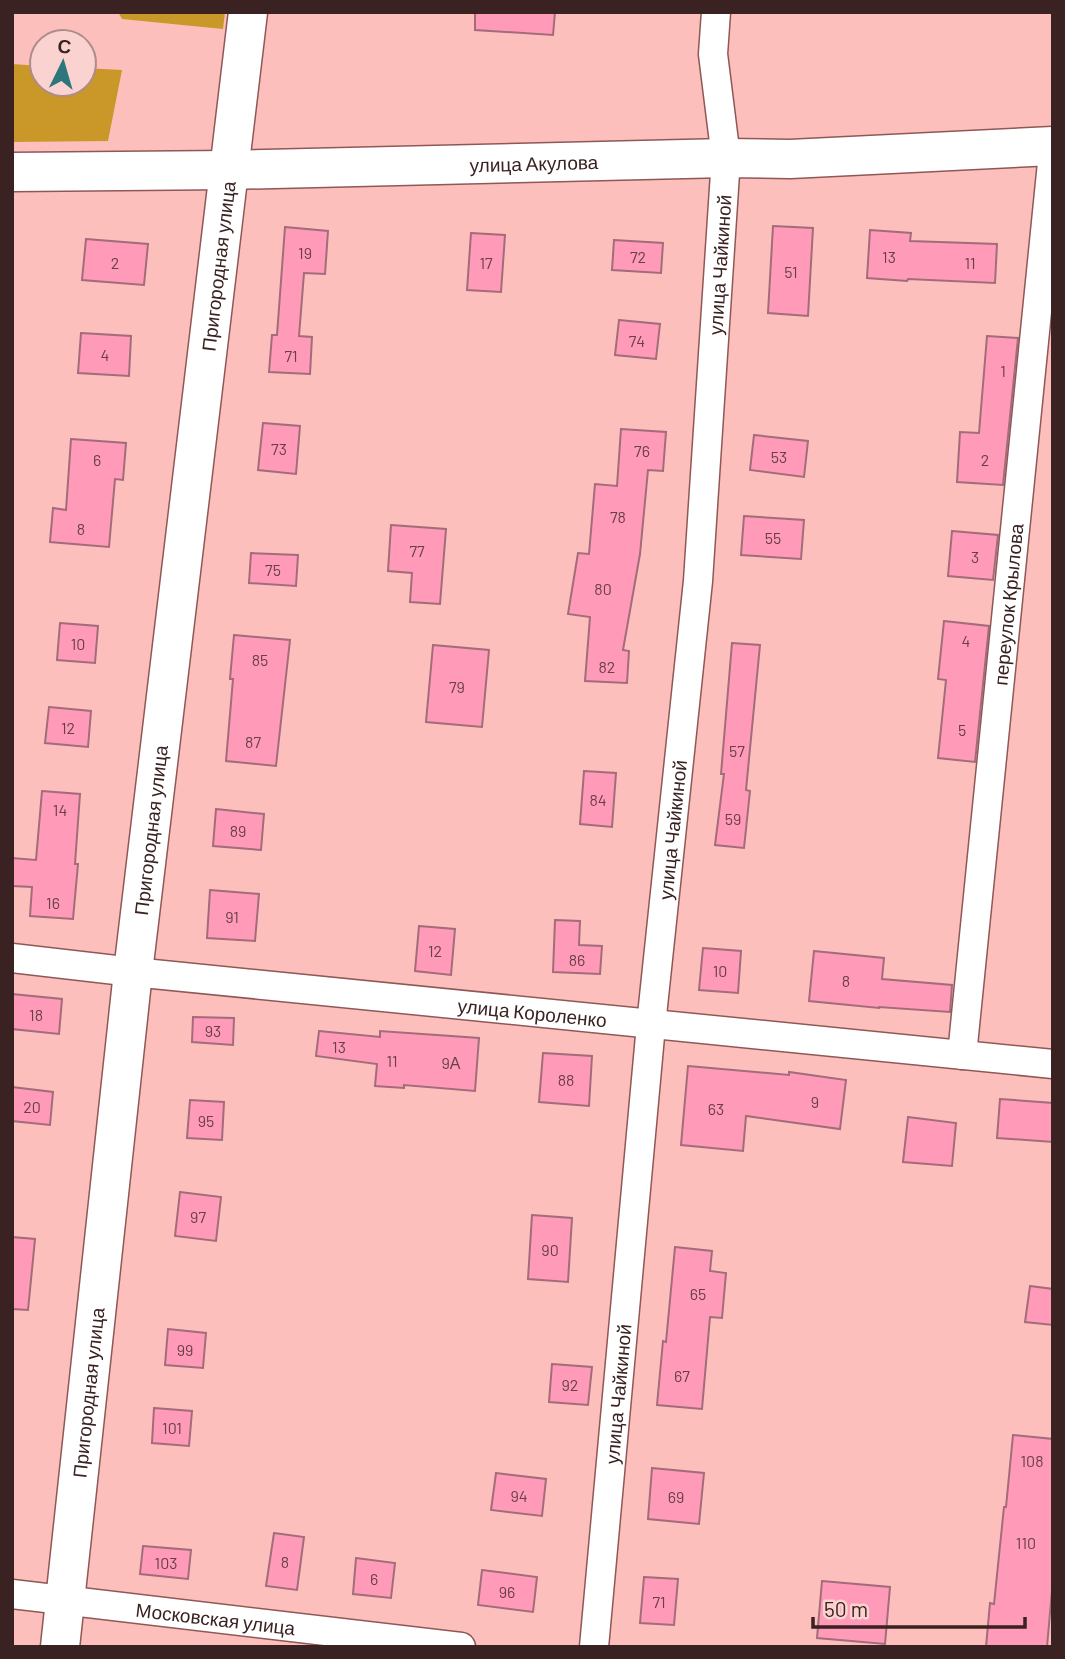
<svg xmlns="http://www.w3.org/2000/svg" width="1065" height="1659" font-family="Barlow,sans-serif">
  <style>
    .green { fill: #ca9729 }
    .building { fill: #ff9bb8; stroke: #a36c7b; stroke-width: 2 }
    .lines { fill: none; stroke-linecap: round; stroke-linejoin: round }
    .street-casing { stroke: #8e5857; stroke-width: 31 }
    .secondary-casing { stroke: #8e5857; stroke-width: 41 }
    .street { stroke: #fff; stroke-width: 28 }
    .secondary { stroke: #fff; stroke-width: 38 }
    .labels { text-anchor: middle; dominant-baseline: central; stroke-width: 5; stroke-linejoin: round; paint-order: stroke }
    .number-label { font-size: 16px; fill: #6a4047 }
    .street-label { font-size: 19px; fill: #392221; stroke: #fad3d1 }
  </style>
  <rect width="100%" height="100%" fill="#fdbfbc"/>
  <g class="green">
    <polygon points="118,12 225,12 223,29 122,19"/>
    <polygon points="12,64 42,66 42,84 84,84 84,68 122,70 108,141 12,142"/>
  </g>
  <g class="building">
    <polygon points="475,12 555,12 553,35 475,30"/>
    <polygon points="773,226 813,228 808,316 768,313"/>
    <polygon points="285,227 328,231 325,274 304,273 299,336 312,337 310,374 269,372 272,335 277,335"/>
    <polygon points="870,230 911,233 910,241 997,244 995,283 908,279 907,281 867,278"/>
    <polygon points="471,233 505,235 501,292 467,290"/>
    <polygon points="86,239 148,244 144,285 82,280"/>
    <polygon points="614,240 663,243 661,273 612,270"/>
    <polygon points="619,320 660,324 656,359 615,355"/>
    <polygon points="81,333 131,336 129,376 78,373"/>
    <polygon points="987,336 1018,338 1003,485 957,482 960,432 979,433"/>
    <polygon points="263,423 300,426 296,474 258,470"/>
    <polygon points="621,429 666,432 663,471 648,470 640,554 623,650 629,651 627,683 585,681 590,617 568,614 578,553 589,554 595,484 617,486"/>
    <polygon points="754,435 808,441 804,477 750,470"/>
    <polygon points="71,439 126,443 123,480 115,479 109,547 50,542 53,508 66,510"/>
    <polygon points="744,516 804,520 801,559 741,555"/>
    <polygon points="391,525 446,529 440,604 410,602 412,573 388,571"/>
    <polygon points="952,531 998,535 993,580 948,576"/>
    <polygon points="251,553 298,555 296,586 249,583"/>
    <polygon points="944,621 989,626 975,762 938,758 946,680 938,679"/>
    <polygon points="60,623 98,626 95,663 57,660"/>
    <polygon points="234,635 290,640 276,766 226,761 233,679 230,679"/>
    <polygon points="732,643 760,645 746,790 750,791 744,848 715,845 724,774 721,774"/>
    <polygon points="433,645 489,650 482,727 426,722"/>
    <polygon points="49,707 91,711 88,747 45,743"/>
    <polygon points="584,771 616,773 612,827 580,824"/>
    <polygon points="42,791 80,794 75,864 78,864 73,919 30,916 32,887 12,886 12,858 36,860"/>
    <polygon points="216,809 264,814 261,850 213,846"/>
    <polygon points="210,890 259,894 255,941 207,938"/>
    <polygon points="555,920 580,921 579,945 602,946 600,974 553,972"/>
    <polygon points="419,926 455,929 451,975 415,971"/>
    <polygon points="703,948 741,951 738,993 699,990"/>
    <polygon points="814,951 884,958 882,979 952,985 950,1012 879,1007 879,1008 809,1001"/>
    <polygon points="12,994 62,999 59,1034 12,1029"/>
    <polygon points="193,1017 234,1018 233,1045 192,1042"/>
    <polygon points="319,1031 380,1037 380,1031 479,1038 475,1091 404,1085 404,1088 375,1086 377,1064 316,1056"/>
    <polygon points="543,1053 592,1056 589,1106 539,1102"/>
    <polygon points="688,1066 789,1075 789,1072 846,1080 840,1129 746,1116 743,1151 681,1145"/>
    <polygon points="12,1087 53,1092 50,1125 12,1121"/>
    <polygon points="1000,1099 1053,1103 1053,1142 997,1138"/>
    <polygon points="190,1100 224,1102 222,1140 187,1138"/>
    <polygon points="908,1117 956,1123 952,1166 903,1162"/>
    <polygon points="180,1192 221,1197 216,1241 175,1236"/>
    <polygon points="532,1215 572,1218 568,1282 528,1279"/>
    <polygon points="12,1237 35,1239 28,1310 12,1309"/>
    <polygon points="675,1247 712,1251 710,1271 726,1273 722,1318 710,1317 702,1409 657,1405 663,1341 666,1342"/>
    <polygon points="1030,1286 1053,1289 1053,1325 1025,1322"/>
    <polygon points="168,1329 206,1333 203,1368 165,1365"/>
    <polygon points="552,1364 592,1367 588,1405 549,1402"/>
    <polygon points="154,1408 192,1411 189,1446 152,1443"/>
    <polygon points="1013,1435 1053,1439 1053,1579 1047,1647 986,1647 990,1603 994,1604 1004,1507 1006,1507"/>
    <polygon points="652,1468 704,1473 699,1524 648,1519"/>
    <polygon points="496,1473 546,1479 542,1516 491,1510"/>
    <polygon points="274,1533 304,1537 297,1590 266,1586"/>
    <polygon points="143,1546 191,1550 188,1579 140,1574"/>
    <polygon points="356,1558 395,1563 391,1598 353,1594"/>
    <polygon points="482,1570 537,1577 533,1612 478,1605"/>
    <polygon points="644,1577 678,1579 674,1625 640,1623"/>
    <polygon points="822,1581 890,1587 885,1644 817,1638"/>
  </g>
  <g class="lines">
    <g class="street-casing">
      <g id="street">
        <path id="s1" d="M 12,958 L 133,972 L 1053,1064"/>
        <path id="s2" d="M 962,1055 L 1053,153"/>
        <path id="s3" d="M 12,1594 L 461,1647"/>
        <path id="s4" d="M 594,1647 L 651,1025 L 698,581 L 726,158 L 713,54 L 716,12"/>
      </g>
    </g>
    <g class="secondary-casing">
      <g id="secondary">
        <path id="s5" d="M 12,172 L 228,170 L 726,158 L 790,159 L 1053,146"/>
        <path id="s6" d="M 60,1647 L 133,972 L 248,12"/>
      </g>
    </g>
    <use href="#street" class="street"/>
    <use href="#secondary" class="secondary"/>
  </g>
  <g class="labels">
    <g class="number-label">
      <text x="305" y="252">19</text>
      <text x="638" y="256">72</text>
      <text x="889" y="256">13</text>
      <text x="115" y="262">2</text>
      <text x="486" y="262">17</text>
      <text x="970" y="262">11</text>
      <text x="791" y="271">51</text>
      <text x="637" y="340">74</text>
      <text x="105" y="354">4</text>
      <text x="291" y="355">71</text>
      <text x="1003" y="370">1</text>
      <text x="279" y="448">73</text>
      <text x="642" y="450">76</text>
      <text x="779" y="456">53</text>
      <text x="97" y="459">6</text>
      <text x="985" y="459">2</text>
      <text x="618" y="516">78</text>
      <text x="81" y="528">8</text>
      <text x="773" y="537">55</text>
      <text x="417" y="550">77</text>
      <text x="975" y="556">3</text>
      <text x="273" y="569">75</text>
      <text x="603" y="588">80</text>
      <text x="966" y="640">4</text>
      <text x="78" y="643">10</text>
      <text x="260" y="659">85</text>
      <text x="607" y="666">82</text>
      <text x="457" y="686">79</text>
      <text x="68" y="727">12</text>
      <text x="962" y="729">5</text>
      <text x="253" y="741">87</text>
      <text x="737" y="750">57</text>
      <text x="598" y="799">84</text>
      <text x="60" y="809">14</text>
      <text x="733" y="818">59</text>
      <text x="238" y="830">89</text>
      <text x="53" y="902">16</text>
      <text x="232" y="916">91</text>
      <text x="435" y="950">12</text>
      <text x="577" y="959">86</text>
      <text x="720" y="970">10</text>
      <text x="846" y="980">8</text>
      <text x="36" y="1014">18</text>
      <text x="213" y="1030">93</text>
      <text x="339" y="1046">13</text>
      <text x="392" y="1060">11</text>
      <text x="451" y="1062">9А</text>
      <text x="566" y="1079">88</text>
      <text x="815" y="1101">9</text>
      <text x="32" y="1106">20</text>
      <text x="716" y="1108">63</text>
      <text x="206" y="1120">95</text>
      <text x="198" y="1216">97</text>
      <text x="550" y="1249">90</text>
      <text x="698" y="1293">65</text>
      <text x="185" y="1349">99</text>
      <text x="682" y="1375">67</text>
      <text x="570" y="1384">92</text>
      <text x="172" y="1427">101</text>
      <text x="1032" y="1460">108</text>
      <text x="519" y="1495">94</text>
      <text x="676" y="1496">69</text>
      <text x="1026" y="1542">110</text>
      <text x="285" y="1561">8</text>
      <text x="166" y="1562">103</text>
      <text x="374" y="1578">6</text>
      <text x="507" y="1591">96</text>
      <text x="659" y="1601">71</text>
    </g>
    <g class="street-label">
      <text stroke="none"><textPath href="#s5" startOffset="522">улица Акулова</textPath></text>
      <text stroke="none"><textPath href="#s4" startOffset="1388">улица Чайкиной</textPath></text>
      <text stroke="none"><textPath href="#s6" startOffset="1390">Пригородная улица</textPath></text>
      <text stroke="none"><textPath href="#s2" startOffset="453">переулок Крылова</textPath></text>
      <text stroke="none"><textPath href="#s6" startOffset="822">Пригородная улица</textPath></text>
      <text stroke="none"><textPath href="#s4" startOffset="821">улица Чайкиной</textPath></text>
      <text stroke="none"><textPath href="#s1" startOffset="523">улица Короленко</textPath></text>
      <text stroke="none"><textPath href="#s6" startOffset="256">Пригородная улица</textPath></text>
      <text stroke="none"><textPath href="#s4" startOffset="254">улица Чайкиной</textPath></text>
      <text stroke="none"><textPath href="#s3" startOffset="205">Московская улица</textPath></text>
    </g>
  </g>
  <rect width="1065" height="1659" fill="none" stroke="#392221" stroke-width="28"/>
  <g transform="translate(63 63) rotate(5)"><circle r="33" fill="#fad3d1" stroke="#ad8c8b" stroke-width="2"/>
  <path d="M0-5L12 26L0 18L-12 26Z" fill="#2d777c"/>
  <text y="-10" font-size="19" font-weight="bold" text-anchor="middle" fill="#392221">С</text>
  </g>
  <path d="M813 1617v10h212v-10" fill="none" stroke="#392221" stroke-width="3.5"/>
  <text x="824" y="1617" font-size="21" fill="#392221" stroke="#fad3d1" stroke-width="5" paint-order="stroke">50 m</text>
</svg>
